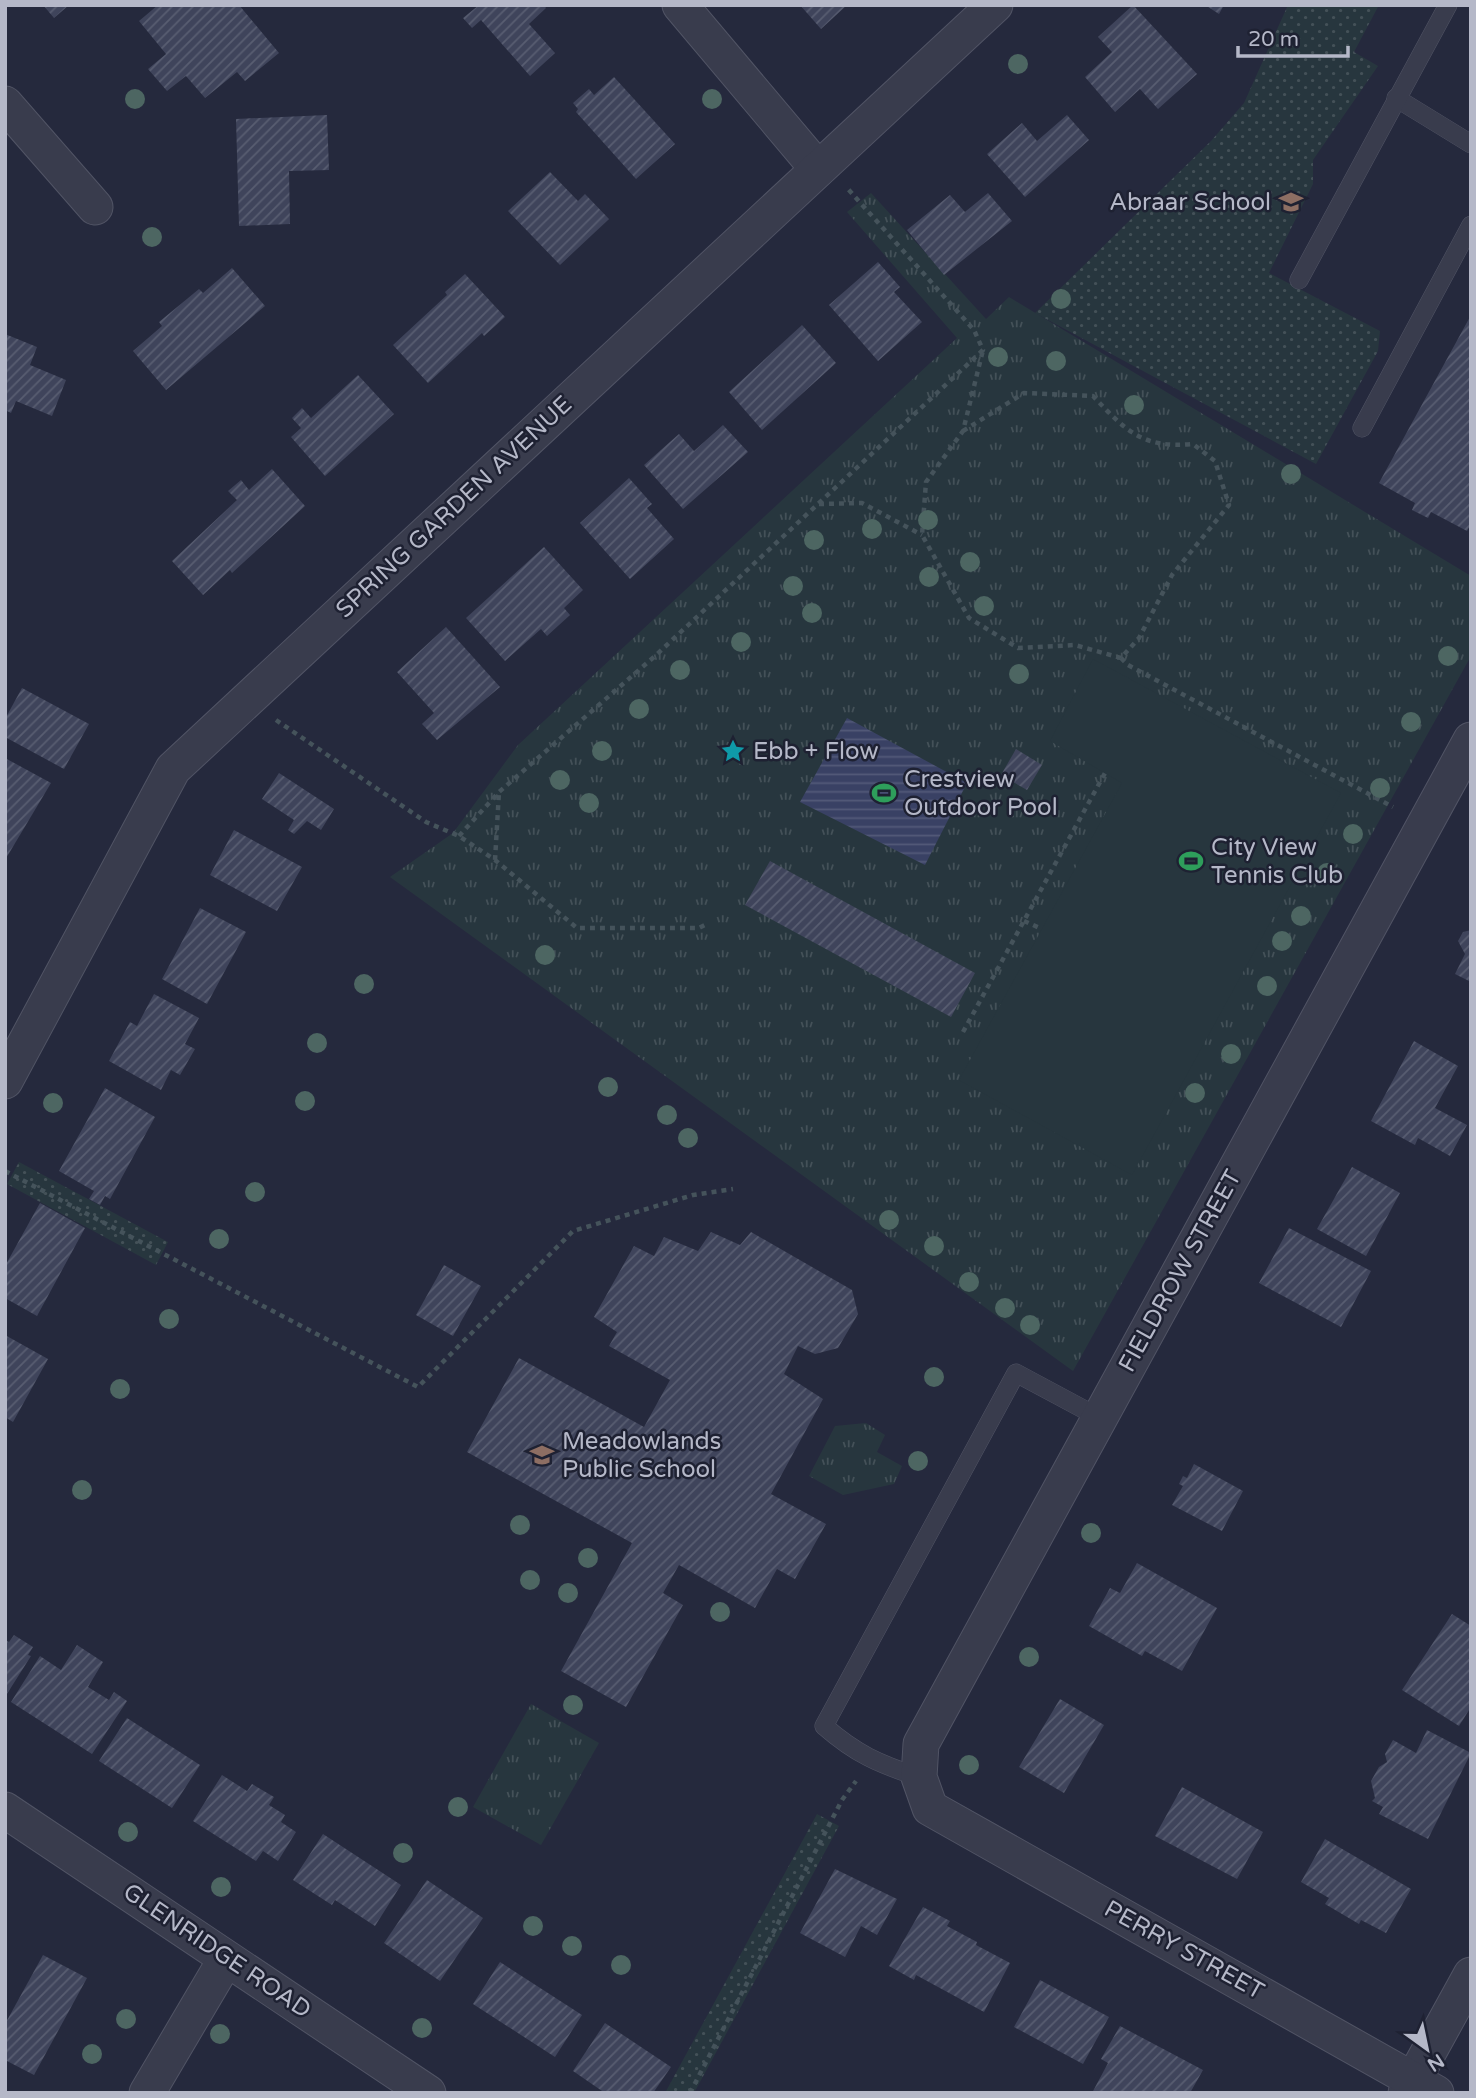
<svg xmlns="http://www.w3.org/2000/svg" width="1476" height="2098" font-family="'Varela Round',sans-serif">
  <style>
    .grass { fill: url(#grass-dots) }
    .park { fill: url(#park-tufts) }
    .pitch { fill: #27363e }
    .water { fill: url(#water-rules) }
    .building { fill: url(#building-hatch) }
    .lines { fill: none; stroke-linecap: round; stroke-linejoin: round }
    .service-casing { stroke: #515465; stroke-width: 19 }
    .minor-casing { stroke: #515465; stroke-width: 37 }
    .path { stroke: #45535b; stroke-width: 4.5; stroke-dasharray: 5 5; stroke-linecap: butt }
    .service { stroke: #393c4d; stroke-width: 18 }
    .minor { stroke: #393c4d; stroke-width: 35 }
    .tree { fill: #4d6662 }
    .labels { text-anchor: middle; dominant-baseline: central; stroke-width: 5; stroke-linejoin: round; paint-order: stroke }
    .poi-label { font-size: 24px; fill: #b5b8c8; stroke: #1e2132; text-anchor: start }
    .street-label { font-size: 24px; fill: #b5b8c8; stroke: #1e2132 }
  </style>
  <defs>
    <pattern id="grass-dots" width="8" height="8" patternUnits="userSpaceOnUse" patternTransform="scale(1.75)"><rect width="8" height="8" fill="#27363e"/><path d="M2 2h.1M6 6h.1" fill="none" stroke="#445158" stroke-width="1.8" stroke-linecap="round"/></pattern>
    <pattern id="park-tufts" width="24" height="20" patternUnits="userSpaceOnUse" patternTransform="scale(1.75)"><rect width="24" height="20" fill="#27363e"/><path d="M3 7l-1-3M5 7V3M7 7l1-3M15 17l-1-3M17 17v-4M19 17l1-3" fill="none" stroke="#445158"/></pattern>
    <pattern id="water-rules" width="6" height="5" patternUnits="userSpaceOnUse" patternTransform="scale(1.75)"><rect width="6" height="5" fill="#394164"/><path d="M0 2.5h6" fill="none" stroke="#535a79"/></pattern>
    <pattern id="building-hatch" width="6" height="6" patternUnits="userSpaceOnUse" patternTransform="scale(1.75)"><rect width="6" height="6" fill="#3f445b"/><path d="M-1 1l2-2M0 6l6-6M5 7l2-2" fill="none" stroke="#585d71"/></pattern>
  </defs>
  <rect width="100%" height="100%" fill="#25293d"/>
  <g class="grass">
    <polygon points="1288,5 1379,5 1354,52 1378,66 1313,160 1313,184 1269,273 1380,331 1378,351 1316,464 1035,313 1211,141 1244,103"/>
    <polygon points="19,1162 168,1242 156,1265 7,1184"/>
    <polygon points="817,1814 839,1826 694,2093 665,2093"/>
  </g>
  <g class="park">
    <polygon points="871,193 986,319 1009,297 1471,576 1471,656 1073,1371 390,877 453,833 518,745 957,338 847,212"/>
    <polygon points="866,1423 885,1435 877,1452 902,1466 894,1484 843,1495 809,1476 835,1426"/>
    <polygon points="531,1704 599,1743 541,1845 473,1807"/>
  </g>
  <polygon class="pitch" points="1093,659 1341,793 1132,1175 959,1080 1122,783 1050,741"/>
  <polygon class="water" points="847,718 967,783 925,865 800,802"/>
  <g class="building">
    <polygon points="43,5 69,5 54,18"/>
    <polygon points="158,5 239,5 279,53 245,81 237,72 205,98 186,76 167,91 148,69 166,54 139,21"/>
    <polygon points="479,5 544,5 546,8 529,24 555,53 530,76 481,20 472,28 463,18"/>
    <polygon points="800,5 847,5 821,29"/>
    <polygon points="1133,5 1197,74 1158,109 1140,89 1115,112 1085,77 1112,52 1098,37"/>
    <polygon points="1205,5 1224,5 1219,14"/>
    <polygon points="614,77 675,144 636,179 576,112 578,109 573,103 589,89 594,95"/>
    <polygon points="327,115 329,170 289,171 290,224 239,226 236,119"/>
    <polygon points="1067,115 1089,140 1025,197 987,154 1022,123 1037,141"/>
    <polygon points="550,172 578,201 585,194 609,219 560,265 508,211"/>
    <polygon points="988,193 1012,221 944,275 907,230 950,195 965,212"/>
    <polygon points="878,262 900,287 894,292 922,322 878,361 829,305"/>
    <polygon points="232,268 265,306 166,390 133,351 162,326 159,322 199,289 203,293"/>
    <polygon points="465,274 505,317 484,336 482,333 428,383 393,345 447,295 445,292"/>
    <polygon points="1471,315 1471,524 1467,531 1431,512 1428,518 1412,510 1415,503 1379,483"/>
    <polygon points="802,325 836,363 762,430 729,392"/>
    <polygon points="5,334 37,347 30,365 66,380 52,416 16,401 11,413 5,410"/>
    <polygon points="358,375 394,414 325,476 291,437 301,428 292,418 302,408 311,418"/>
    <polygon points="723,425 748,452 683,509 644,465 679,434 694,451"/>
    <polygon points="272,469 305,506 232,573 230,570 203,595 172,561 237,500 228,491 241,480 249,490"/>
    <polygon points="629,478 652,504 647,508 674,539 630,579 580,523"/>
    <polygon points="544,547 583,590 564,608 570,615 547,636 541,629 505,661 466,618"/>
    <polygon points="446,627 500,687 437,740 422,724 434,713 397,672"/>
    <polygon points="22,688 89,724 64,769 5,737 5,719"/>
    <polygon points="1016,749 1042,765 1027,790 1001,775"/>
    <polygon points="5,758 51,783 5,860"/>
    <polygon points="279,773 334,809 321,830 307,821 294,834 288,830 294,820 262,799"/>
    <polygon points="234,830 302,867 277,911 210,875"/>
    <polygon points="770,861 975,973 951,1017 745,905"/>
    <polygon points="200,908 246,932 207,1004 162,979"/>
    <polygon points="1471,930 1471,982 1455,974 1465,954 1458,941 1463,932"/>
    <polygon points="154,994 199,1018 185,1044 195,1049 180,1075 171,1070 161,1090 109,1061 130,1022 137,1026"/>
    <polygon points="1414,1041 1458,1066 1435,1108 1467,1125 1450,1156 1418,1138 1415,1145 1371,1121"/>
    <polygon points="105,1088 155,1117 110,1199 105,1196 100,1205 89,1199 94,1191 59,1171"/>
    <polygon points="1352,1167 1400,1193 1366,1256 1317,1229"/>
    <polygon points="40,1203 85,1228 37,1316 5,1298 5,1266"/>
    <polygon points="1289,1228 1371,1271 1341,1327 1259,1283"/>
    <polygon points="711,1232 740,1245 751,1232 852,1290 858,1314 838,1348 815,1354 798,1346 784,1374 823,1399 771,1494 826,1524 795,1579 777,1569 755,1608 679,1565 663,1593 683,1605 626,1707 561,1671 632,1543 467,1452 519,1358 644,1427 670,1380 609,1346 617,1332 594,1317 634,1246 654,1256 664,1237 698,1251"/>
    <polygon points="444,1265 481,1286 453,1336 416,1315"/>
    <polygon points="5,1335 48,1359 13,1422 5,1417"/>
    <polygon points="1194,1464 1243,1491 1222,1531 1172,1505 1183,1486 1179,1484 1183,1476 1187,1478"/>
    <polygon points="1137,1563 1217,1608 1182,1671 1145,1651 1142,1656 1089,1626 1110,1588 1120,1593"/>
    <polygon points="1452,1614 1471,1626 1471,1707 1459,1726 1402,1690"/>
    <polygon points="14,1635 33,1647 28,1655 31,1656 5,1697 5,1640 9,1642"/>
    <polygon points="77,1645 103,1662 88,1687 109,1700 114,1692 127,1701 92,1754 11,1702 40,1656 61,1670"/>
    <polygon points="1060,1699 1104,1725 1064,1793 1019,1767"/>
    <polygon points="127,1718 200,1765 172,1808 99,1761"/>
    <polygon points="1427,1730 1471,1753 1428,1839 1379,1814 1383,1807 1372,1801 1375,1798 1371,1781 1379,1767 1387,1762 1385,1754 1393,1740 1416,1753"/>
    <polygon points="222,1775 247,1791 252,1784 274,1797 269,1805 285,1815 281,1822 296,1832 278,1861 263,1851 256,1861 193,1821"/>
    <polygon points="1182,1787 1263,1832 1237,1879 1155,1836"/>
    <polygon points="323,1834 401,1885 375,1926 335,1900 332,1905 293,1880"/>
    <polygon points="1325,1839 1411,1889 1386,1933 1361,1920 1359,1924 1325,1904 1329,1898 1301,1882"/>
    <polygon points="835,1869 897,1899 877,1935 861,1926 845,1957 800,1933"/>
    <polygon points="427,1880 483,1918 440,1981 384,1943"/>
    <polygon points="923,1907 950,1921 947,1926 977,1942 976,1945 1010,1963 984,2012 916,1975 914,1980 889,1966"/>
    <polygon points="43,1955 87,1978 34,2075 5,2060 5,2024"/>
    <polygon points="500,1962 582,2015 555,2057 473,2004"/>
    <polygon points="1040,1980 1109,2017 1083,2064 1014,2027"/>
    <polygon points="605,2023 671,2067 653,2093 605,2093 573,2071"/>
    <polygon points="1120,2026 1203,2070 1190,2093 1092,2093 1108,2063 1101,2059"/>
  </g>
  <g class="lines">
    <g class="service-casing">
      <g id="service">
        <polyline points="1396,98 1471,144"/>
        <polyline points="1299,280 1448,5"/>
        <polyline points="1362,428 1471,225"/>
        <path d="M 919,1777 C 879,1764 856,1754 824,1726 L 1016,1373 L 1100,1418"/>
      </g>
    </g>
    <g class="minor-casing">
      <g id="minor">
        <polyline points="680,5 818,169"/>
        <polyline points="5,104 95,207"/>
        <polyline points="5,1081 173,769 995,5"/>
        <polyline points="5,1810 428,2093"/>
        <polyline points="147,2093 226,1959"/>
        <polyline points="1406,2093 1471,1975"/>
        <polyline points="1436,2093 930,1808 919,1777 921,1744 1471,740"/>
      </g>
    </g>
    <g class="path">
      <path d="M 963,431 L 1024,393 L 1093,396 C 1126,431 1143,449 1193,444 L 1215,461 L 1229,505 L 1172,575 L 1139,638 L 1121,658 L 1075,645 L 1018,648 L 969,618 L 922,535 L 926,482 L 963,431 L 983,350"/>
      <polyline points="819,504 862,503 922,535"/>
      <polyline points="1121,658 1128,665 1393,807"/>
      <polyline points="276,720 426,822 459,836 495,860 577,928 699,928 705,925"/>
      <polyline points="459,836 499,792 655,656 983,350 974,330 848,189"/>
      <polyline points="495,860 499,792"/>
      <polyline points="1024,921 1042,929"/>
      <polyline points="963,1032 1105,773"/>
      <polyline points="5,1171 418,1387 573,1231 693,1195 733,1189"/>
      <polyline points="690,2093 842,1800 856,1781"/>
    </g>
    <use href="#service" class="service"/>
    <use href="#minor" class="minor"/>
  </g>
  <g class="tree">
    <circle cx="1018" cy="64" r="10"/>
    <circle cx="135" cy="99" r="10"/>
    <circle cx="712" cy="99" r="10"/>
    <circle cx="152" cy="237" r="10"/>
    <circle cx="1061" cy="299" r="10"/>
    <circle cx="998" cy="357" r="10"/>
    <circle cx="1056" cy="361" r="10"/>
    <circle cx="1134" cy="405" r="10"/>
    <circle cx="1291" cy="474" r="10"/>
    <circle cx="928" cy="520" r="10"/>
    <circle cx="872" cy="529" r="10"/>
    <circle cx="814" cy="540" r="10"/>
    <circle cx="970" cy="562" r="10"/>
    <circle cx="929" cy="577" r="10"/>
    <circle cx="793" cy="586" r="10"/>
    <circle cx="984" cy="606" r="10"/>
    <circle cx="812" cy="613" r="10"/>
    <circle cx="741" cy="642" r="10"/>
    <circle cx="1448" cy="656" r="10"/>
    <circle cx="680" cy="670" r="10"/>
    <circle cx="1019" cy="674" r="10"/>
    <circle cx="639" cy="709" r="10"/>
    <circle cx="1411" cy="722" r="10"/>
    <circle cx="602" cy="751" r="10"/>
    <circle cx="560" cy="780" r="10"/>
    <circle cx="1380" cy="788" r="10"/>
    <circle cx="589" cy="803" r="10"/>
    <circle cx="1353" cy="834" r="10"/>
    <circle cx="1327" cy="873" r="10"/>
    <circle cx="1301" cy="916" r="10"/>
    <circle cx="1282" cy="941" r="10"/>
    <circle cx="545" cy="955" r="10"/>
    <circle cx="364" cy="984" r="10"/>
    <circle cx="1267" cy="986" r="10"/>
    <circle cx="317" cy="1043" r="10"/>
    <circle cx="1231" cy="1054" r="10"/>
    <circle cx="608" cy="1087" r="10"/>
    <circle cx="1195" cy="1093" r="10"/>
    <circle cx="305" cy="1101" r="10"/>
    <circle cx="53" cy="1103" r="10"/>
    <circle cx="667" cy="1115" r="10"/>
    <circle cx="688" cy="1138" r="10"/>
    <circle cx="255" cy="1192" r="10"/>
    <circle cx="889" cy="1220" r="10"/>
    <circle cx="219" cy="1239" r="10"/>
    <circle cx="934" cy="1246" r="10"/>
    <circle cx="969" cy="1282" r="10"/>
    <circle cx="1005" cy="1308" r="10"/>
    <circle cx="169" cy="1319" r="10"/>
    <circle cx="1030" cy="1325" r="10"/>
    <circle cx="934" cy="1377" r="10"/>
    <circle cx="120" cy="1389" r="10"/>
    <circle cx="918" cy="1461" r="10"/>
    <circle cx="82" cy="1490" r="10"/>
    <circle cx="520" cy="1525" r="10"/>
    <circle cx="1091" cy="1533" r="10"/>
    <circle cx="588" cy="1558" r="10"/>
    <circle cx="530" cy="1580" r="10"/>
    <circle cx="568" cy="1593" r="10"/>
    <circle cx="720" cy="1612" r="10"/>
    <circle cx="1029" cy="1657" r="10"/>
    <circle cx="573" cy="1705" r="10"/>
    <circle cx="969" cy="1765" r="10"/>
    <circle cx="458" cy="1807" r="10"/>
    <circle cx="128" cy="1832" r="10"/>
    <circle cx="403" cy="1853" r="10"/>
    <circle cx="221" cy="1887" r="10"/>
    <circle cx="533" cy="1926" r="10"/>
    <circle cx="572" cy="1946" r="10"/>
    <circle cx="621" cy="1965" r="10"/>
    <circle cx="126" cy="2019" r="10"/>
    <circle cx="422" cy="2028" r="10"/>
    <circle cx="220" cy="2034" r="10"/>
    <circle cx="92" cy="2054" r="10"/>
  </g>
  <defs>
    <g id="school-bare" transform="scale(1.89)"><path d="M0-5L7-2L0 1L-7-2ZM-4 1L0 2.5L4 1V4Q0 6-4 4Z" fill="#8d6e63" stroke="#1e2132" stroke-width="2.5" paint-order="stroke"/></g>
    <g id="sight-bare" transform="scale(1.89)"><path d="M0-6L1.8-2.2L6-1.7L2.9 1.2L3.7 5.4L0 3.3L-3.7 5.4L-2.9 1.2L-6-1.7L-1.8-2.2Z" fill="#0f9aa8" stroke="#1e2132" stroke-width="2.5" paint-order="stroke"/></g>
    <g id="stadium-bare" transform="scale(1.89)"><path d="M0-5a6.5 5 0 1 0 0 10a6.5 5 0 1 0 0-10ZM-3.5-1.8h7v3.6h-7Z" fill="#2e9e5b" stroke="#1e2132" stroke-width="2.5" paint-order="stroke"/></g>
  </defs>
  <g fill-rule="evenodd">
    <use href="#school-bare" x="1291" y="202"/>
    <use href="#sight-bare" x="733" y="751"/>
    <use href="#stadium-bare" x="884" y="793"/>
    <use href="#stadium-bare" x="1191" y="861"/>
    <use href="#school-bare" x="542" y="1455"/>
  </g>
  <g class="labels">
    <g class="poi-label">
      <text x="1271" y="202" text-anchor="end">Abraar School</text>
      <text x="753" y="751">Ebb + Flow</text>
      <text x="904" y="779">Crestview<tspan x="904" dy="28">Outdoor Pool</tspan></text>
      <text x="1211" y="847">City View<tspan x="1211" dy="28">Tennis Club</tspan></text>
      <text x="562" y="1441">Meadowlands<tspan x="562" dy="28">Public School</tspan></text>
    </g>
    <g class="street-label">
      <text transform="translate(454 507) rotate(-43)">SPRING GARDEN AVENUE</text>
      <text transform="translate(1180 1271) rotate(-61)">FIELDROW STREET</text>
      <text transform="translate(1184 1950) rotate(29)">PERRY STREET</text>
      <text transform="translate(217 1951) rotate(34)">GLENRIDGE ROAD</text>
    </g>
  </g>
  <rect width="1476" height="2098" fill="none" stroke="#b5b8c8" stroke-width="14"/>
  <g transform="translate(1427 2049) rotate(147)" stroke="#1e2132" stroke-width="5" paint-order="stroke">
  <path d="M0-5L12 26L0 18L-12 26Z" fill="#b5b8c8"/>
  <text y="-10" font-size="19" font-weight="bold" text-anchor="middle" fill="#b5b8c8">N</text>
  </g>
  <path d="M1238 46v10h110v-10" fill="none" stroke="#b5b8c8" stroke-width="3.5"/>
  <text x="1248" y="46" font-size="21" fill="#b5b8c8" stroke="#1e2132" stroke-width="5" paint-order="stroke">20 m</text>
</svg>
